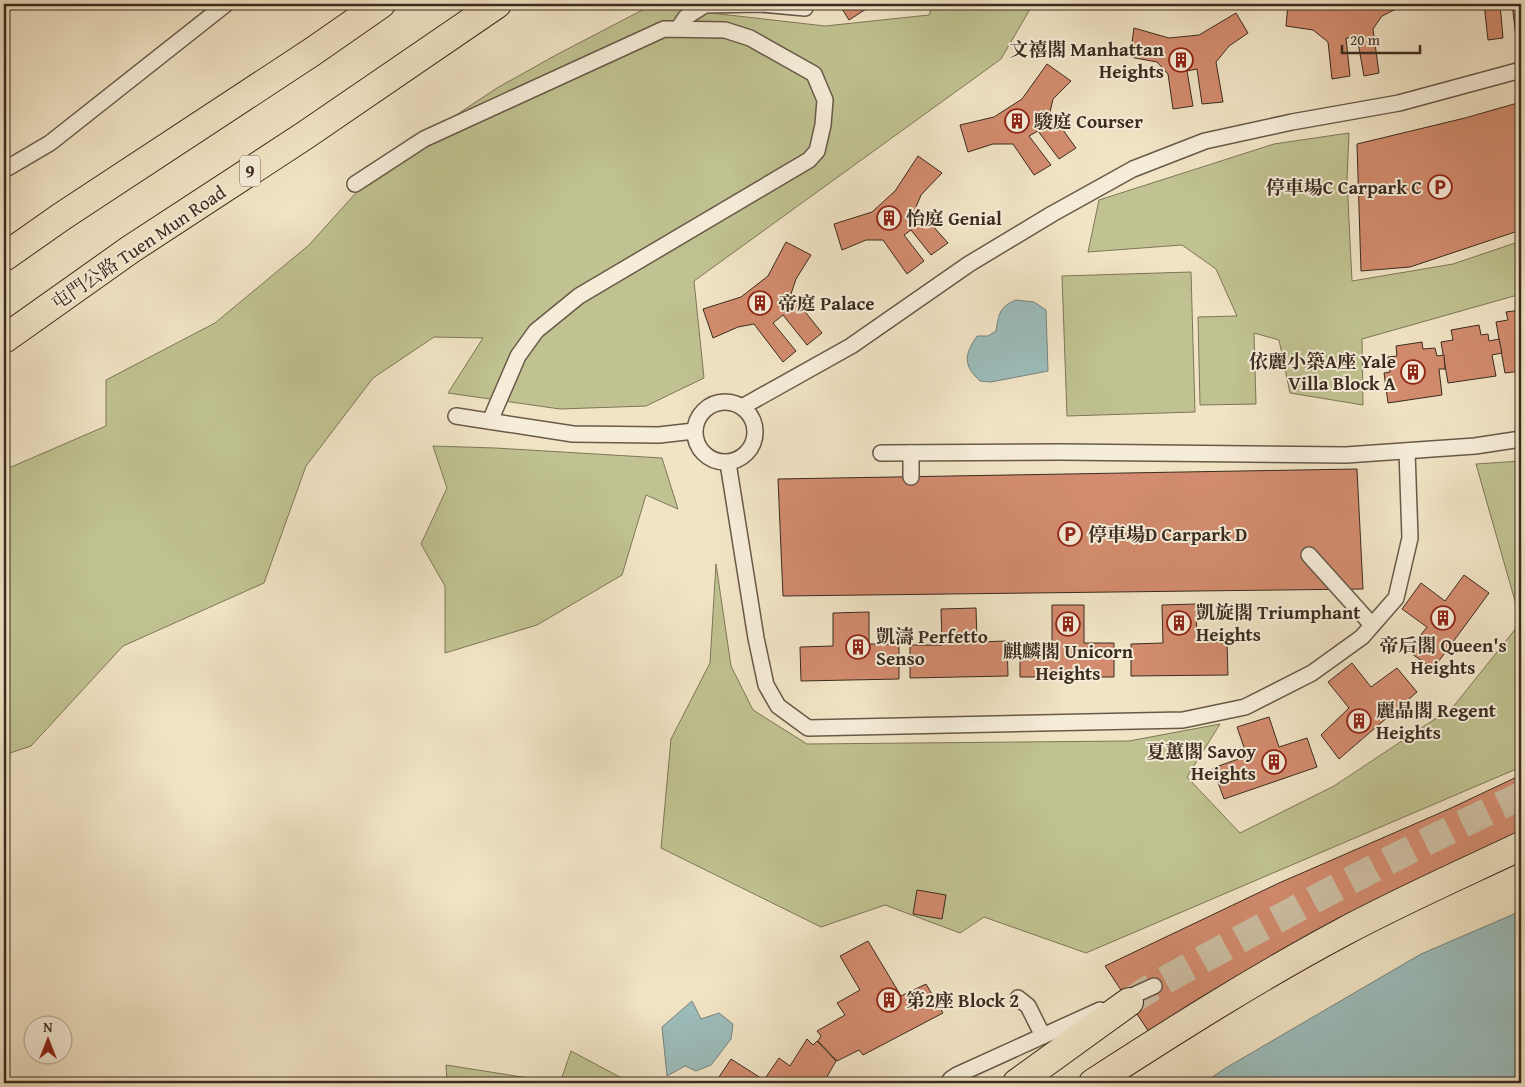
<svg xmlns="http://www.w3.org/2000/svg" width="1525" height="1087" font-family="'Gentium Book Plus','Noto Serif TC',serif">
  <style>
    .green { fill: #c0c291; stroke: #7e7658 }
    .water { fill: #9cbdbc; stroke: #75837d }
    .building { fill: #d38c6f; stroke: #3b2b1f }
    .lines { fill: none; stroke-linecap: round; stroke-linejoin: round }
    .primary-tunnel { stroke: #cdbfa4; stroke-width: 28; stroke-dasharray: 28 14; stroke-linecap: butt }
    .service-casing { stroke: #685948; stroke-width: 18 }
    .primary-casing { stroke: #3b2b1f; stroke-width: 30 }
    .motorway-casing { stroke: #3b2b1f; stroke-width: 30 }
    .service { stroke: #f6edd9; stroke-width: 15 }
    .primary { stroke: #f1e4c5; stroke-width: 28 }
    .motorway { stroke: #f1e4c5; stroke-width: 28 }
    .labels { text-anchor: middle; dominant-baseline: central; stroke-width: 4; stroke-linejoin: round; paint-order: stroke }
    .shield { fill: #f6edd9; stroke: #736557; stroke-width: 1 }
    .shield-label { font-size: 18px; font-weight: bold; fill: #3b2b1f }
    .poi-label { font-size: 19px; font-weight: bold; fill: #3b2b1f; stroke: #f6edd9; text-anchor: start }
    .street-label { font-size: 19px; fill: #3b2b1f; stroke: #f6edd9 }
  </style>
  <rect width="100%" height="100%" fill="#f1e4c5"/>
  <filter id="stains"><feTurbulence type="fractalNoise" baseFrequency=".004" numOctaves="4"/><feColorMatrix values="0 0 0 0 .2 0 0 0 0 .09 0 0 0 0 .02 0 0 0 .5 -.17"/></filter>
  <radialGradient id="worn" r=".72"><stop offset=".6" stop-color="#630" stop-opacity="0"/><stop offset="1" stop-color="#630" stop-opacity=".3"/></radialGradient>
  <g class="green">
    <polygon points="933,4 1033,4 1001,59 694,281 704,378 646,406 560,409 448,393 483,338 434,337 373,378 306,466 264,583 123,646 31,746 4,755 4,470 106,426 106,380 215,323 309,245 382,164 497,88 556,55 650,6 825,26 929,15"/>
    <polygon points="1349,133 1347,180 1352,281 1453,264 1521,241 1521,294 1362,339 1363,405 1290,393 1279,340 1254,333 1256,404 1200,405 1198,317 1237,316 1216,269 1182,245 1088,252 1099,200 1274,144"/>
    <polygon points="1191,272 1195,412 1067,416 1062,276"/>
    <polygon points="433,446 495,448 662,458 678,509 646,495 622,575 537,625 445,653 445,586 421,544 447,488"/>
    <polygon points="1521,461 1521,767 1086,953 984,917 960,933 885,905 821,927 661,848 671,739 710,663 716,564 731,666 753,710 807,744 1129,741 1220,724 1187,777 1240,833 1334,786 1453,707 1521,622 1476,464"/>
    <polygon points="571,1051 631,1083 560,1083"/>
    <polygon points="446,1065 541,1080 542,1083 447,1083"/>
  </g>
  <g class="water">
    <path d="M 1016,300 L 1034,302 L 1046,310 L 1048,371 L 991,382 L 980,381 C 963,365 964,355 977,336 L 988,336 L 996,331 C 999,314 999,307 1016,300 Z"/>
    <polygon points="1521,911 1521,1083 1204,1083 1224,1069 1421,954"/>
    <polygon points="692,1001 701,1019 719,1013 733,1024 731,1039 711,1065 696,1071 685,1066 667,1076 662,1027"/>
  </g>
  <g class="building">
    <polygon points="839,4 874,4 849,20"/>
    <polygon points="1288,4 1311,4 1327,8 1361,4 1406,4 1382,16 1373,29 1379,73 1364,76 1357,37 1346,38 1350,76 1332,79 1328,42 1313,30 1286,26"/>
    <polygon points="1484,4 1500,4 1503,38 1488,40"/>
    <polygon points="1512,4 1521,4 1521,36 1516,37"/>
    <polygon points="1236,13 1248,33 1229,46 1216,62 1223,102 1202,104 1197,69 1187,71 1193,106 1173,109 1168,74 1157,62 1130,57 1134,28 1169,38 1199,35"/>
    <polygon points="1047,64 1071,81 1053,99 1050,112 1076,148 1059,159 1038,131 1029,136 1051,165 1034,175 1013,144 993,144 968,152 960,125 994,117 1022,99"/>
    <polygon points="1521,102 1521,230 1410,267 1361,271 1357,144 1465,118"/>
    <polygon points="918,156 942,173 921,195 916,207 948,243 931,255 911,230 904,235 924,261 907,274 883,240 866,240 842,250 834,224 872,212 895,191"/>
    <polygon points="786,242 811,255 796,279 791,294 822,333 807,345 783,315 773,323 796,351 783,362 754,324 738,327 713,338 703,309 741,297 768,276"/>
    <polygon points="1521,310 1521,371 1505,373 1496,322 1508,320 1506,312"/>
    <polygon points="1479,325 1481,335 1488,334 1489,341 1499,339 1502,353 1492,355 1496,376 1448,383 1441,342 1453,340 1451,330"/>
    <polygon points="1422,342 1423,349 1435,348 1437,356 1444,355 1445,369 1439,369 1442,395 1388,403 1384,373 1390,372 1388,357 1397,356 1396,346"/>
    <polygon points="1357,469 1363,589 783,596 778,479"/>
    <polygon points="1464,575 1489,593 1433,669 1408,651 1427,627 1402,609 1421,583 1445,601"/>
    <polygon points="1196,604 1197,642 1227,642 1228,675 1131,676 1131,644 1163,643 1162,605"/>
    <polygon points="1052,605 1084,605 1084,643 1114,643 1114,677 1020,677 1020,642 1052,643"/>
    <polygon points="976,608 977,642 1007,641 1008,676 910,678 910,645 942,645 941,609"/>
    <polygon points="869,612 869,644 899,644 899,679 801,681 800,647 833,646 833,613"/>
    <polygon points="1352,663 1371,687 1397,668 1417,692 1339,759 1321,735 1349,708 1328,682"/>
    <polygon points="1269,717 1279,747 1307,738 1317,767 1224,799 1213,768 1247,756 1237,727"/>
    <polygon points="1521,775 1521,844 1153,1038 1105,966 1279,883 1449,809"/>
    <polygon points="917,890 946,895 942,919 913,914"/>
    <polygon points="868,941 901,996 926,984 943,1013 863,1055 859,1050 837,1061 818,1041 821,1036 817,1031 845,1015 837,1003 860,990 840,956"/>
    <polygon points="807,1039 813,1045 817,1041 836,1061 824,1082 825,1083 715,1083 731,1059 764,1080 779,1058 790,1066"/>
  </g>
  <g class="lines">
    <path class="primary-tunnel" d="M 1129,1002 L 1154,986 C 1275,920 1396,854 1521,796"/>
    <g class="service-casing">
      <g id="service">
        <polyline points="678,29 686,17 705,5 761,4 805,8"/>
        <polyline points="4,170 50,143 226,4"/>
        <polyline points="355,184 424,139 664,29 725,30 750,38 814,74 825,100 823,125 817,151 809,160 579,296 536,331 518,356 490,421"/>
        <circle cx="725" cy="432" r="30"/>
        <polyline points="742,407 851,346 969,264 1052,214 1133,169 1205,141 1292,122 1399,103 1521,70"/>
        <polyline points="456,416 573,434 659,435 694,431"/>
        <polyline points="881,453 1061,452 1346,455 1475,446 1521,439"/>
        <polyline points="911,453 911,477"/>
        <polyline points="728,463 756,638 766,685 778,706 808,728 1183,720 1245,707 1312,673 1362,637 1396,598 1410,538 1407,451"/>
        <polyline points="1309,555 1372,625"/>
        <polyline points="1018,998 1028,1006 1043,1036"/>
        <polyline points="1121,1001 1154,986"/>
        <polyline points="948,1083 951,1079 957,1075 1100,1010"/>
      </g>
    </g>
    <g class="primary-casing">
      <g id="primary">
        <polyline points="1017,1083 1129,1002"/>
        <path d="M 1093,1083 C 1175,1030 1257,978 1343,932 C 1401,901 1462,874 1521,846"/>
      </g>
    </g>
    <g class="motorway-casing">
      <g id="motorway">
        <polyline points="4,257 61,217 312,52 381,4"/>
        <polyline points="4,339 131,249 304,136 497,4"/>
      </g>
    </g>
    <use href="#service" class="service"/>
    <use href="#primary" class="primary"/>
    <use href="#motorway" class="motorway"/>
  </g>
  <defs>
    <g id="building-ring" transform="scale(1.25)"><circle r="9.5" fill="#f6edd9" stroke="#8f2418" stroke-width="1.5"/><path d="M-4-6H4V6H1V3H-1V6H-4ZM-2.5-4.3h1.7v1.8h-1.7ZM.8-4.3h1.7v1.8H.8ZM-2.5-1h1.7V.8h-1.7ZM.8-1h1.7V.8H.8Z" fill="#8f2418"/></g>
    <g id="parking-ring" transform="scale(1.25)"><circle r="9.5" fill="#f6edd9" stroke="#8f2418" stroke-width="1.5"/><path d="M-3.5-5.5H1a3.5 3.5 0 0 1 0 7H-1V5.5H-3.5ZM-1-3.4V-.6H.8a1.4 1.4 0 0 0 0-2.8Z" fill="#8f2418"/></g>
  </defs>
  <g fill-rule="evenodd">
    <use href="#building-ring" x="1181" y="60"/>
    <use href="#building-ring" x="1017" y="121"/>
    <use href="#parking-ring" x="1440" y="187"/>
    <use href="#building-ring" x="889" y="218"/>
    <use href="#building-ring" x="760" y="303"/>
    <use href="#building-ring" x="1413" y="372"/>
    <use href="#parking-ring" x="1070" y="534"/>
    <use href="#building-ring" x="1443" y="618"/>
    <use href="#building-ring" x="1179" y="623"/>
    <use href="#building-ring" x="1068" y="624"/>
    <use href="#building-ring" x="858" y="647"/>
    <use href="#building-ring" x="1359" y="721"/>
    <use href="#building-ring" x="1274" y="762"/>
    <use href="#building-ring" x="889" y="1000"/>
  </g>
  <g class="labels">
    <rect class="shield" x="240" y="155.5" width="20" height="31" rx="4"/>
    <g class="shield-label">
      <text x="250" y="171">9</text>
    </g>
    <g class="poi-label">
      <text x="1164" y="49" text-anchor="end">文禧閣 Manhattan<tspan x="1164" dy="22">Heights</tspan></text>
      <text x="1034" y="121">駿庭 Courser</text>
      <text x="1422" y="187" text-anchor="end">停車場C Carpark C</text>
      <text x="906" y="218">怡庭 Genial</text>
      <text x="778" y="303">帝庭 Palace</text>
      <text x="1396" y="361" text-anchor="end">依麗小築A座 Yale<tspan x="1396" dy="22">Villa Block A</tspan></text>
      <text x="1088" y="534">停車場D Carpark D</text>
      <text x="1196" y="612">凱旋閣 Triumphant<tspan x="1196" dy="22">Heights</tspan></text>
      <text x="876" y="636">凱濤 Perfetto<tspan x="876" dy="22">Senso</tspan></text>
      <text x="1443" y="645" text-anchor="middle">帝后閣 Queen's<tspan x="1443" dy="22">Heights</tspan></text>
      <text x="1068" y="651" text-anchor="middle">麒麟閣 Unicorn<tspan x="1068" dy="22">Heights</tspan></text>
      <text x="1376" y="710">麗晶閣 Regent<tspan x="1376" dy="22">Heights</tspan></text>
      <text x="1256" y="751" text-anchor="end">夏蕙閣 Savoy<tspan x="1256" dy="22">Heights</tspan></text>
      <text x="906" y="1000">第2座 Block 2</text>
    </g>
    <g class="street-label">
      <text transform="translate(138 247) rotate(-34)">屯門公路 Tuen Mun Road</text>
    </g>
  </g>
  <rect width="1525" height="1087" fill="none" stroke="#f1e4c5" stroke-width="20"/>
  <rect x="5" y="5" width="1515" height="1077" fill="none" stroke="#3b2b1f" stroke-width="2.5"/>
  <rect x="10" y="10" width="1505" height="1067" fill="none" stroke="#3b2b1f"/>
  <g transform="translate(48 1040)"><circle r="24" fill="#f6edd9" stroke="#ab9f8f"/>
  <path d="M0-4L9 19L0 12L-9 19Z" fill="#8f2418"/>
  <text y="-8" font-size="14" font-weight="bold" text-anchor="middle" fill="#3b2b1f">N</text>
  </g>
  <path d="M1342 45v8h78v-8" fill="none" stroke="#3b2b1f" stroke-width="2.5"/>
  <text x="1350" y="45" font-size="15" fill="#3b2b1f" stroke="#f6edd9" stroke-width="4" paint-order="stroke">20 m</text>
  <rect width="100%" height="100%" filter="url(#stains)"/>
  <rect width="100%" height="100%" fill="url(#worn)"/>
</svg>
